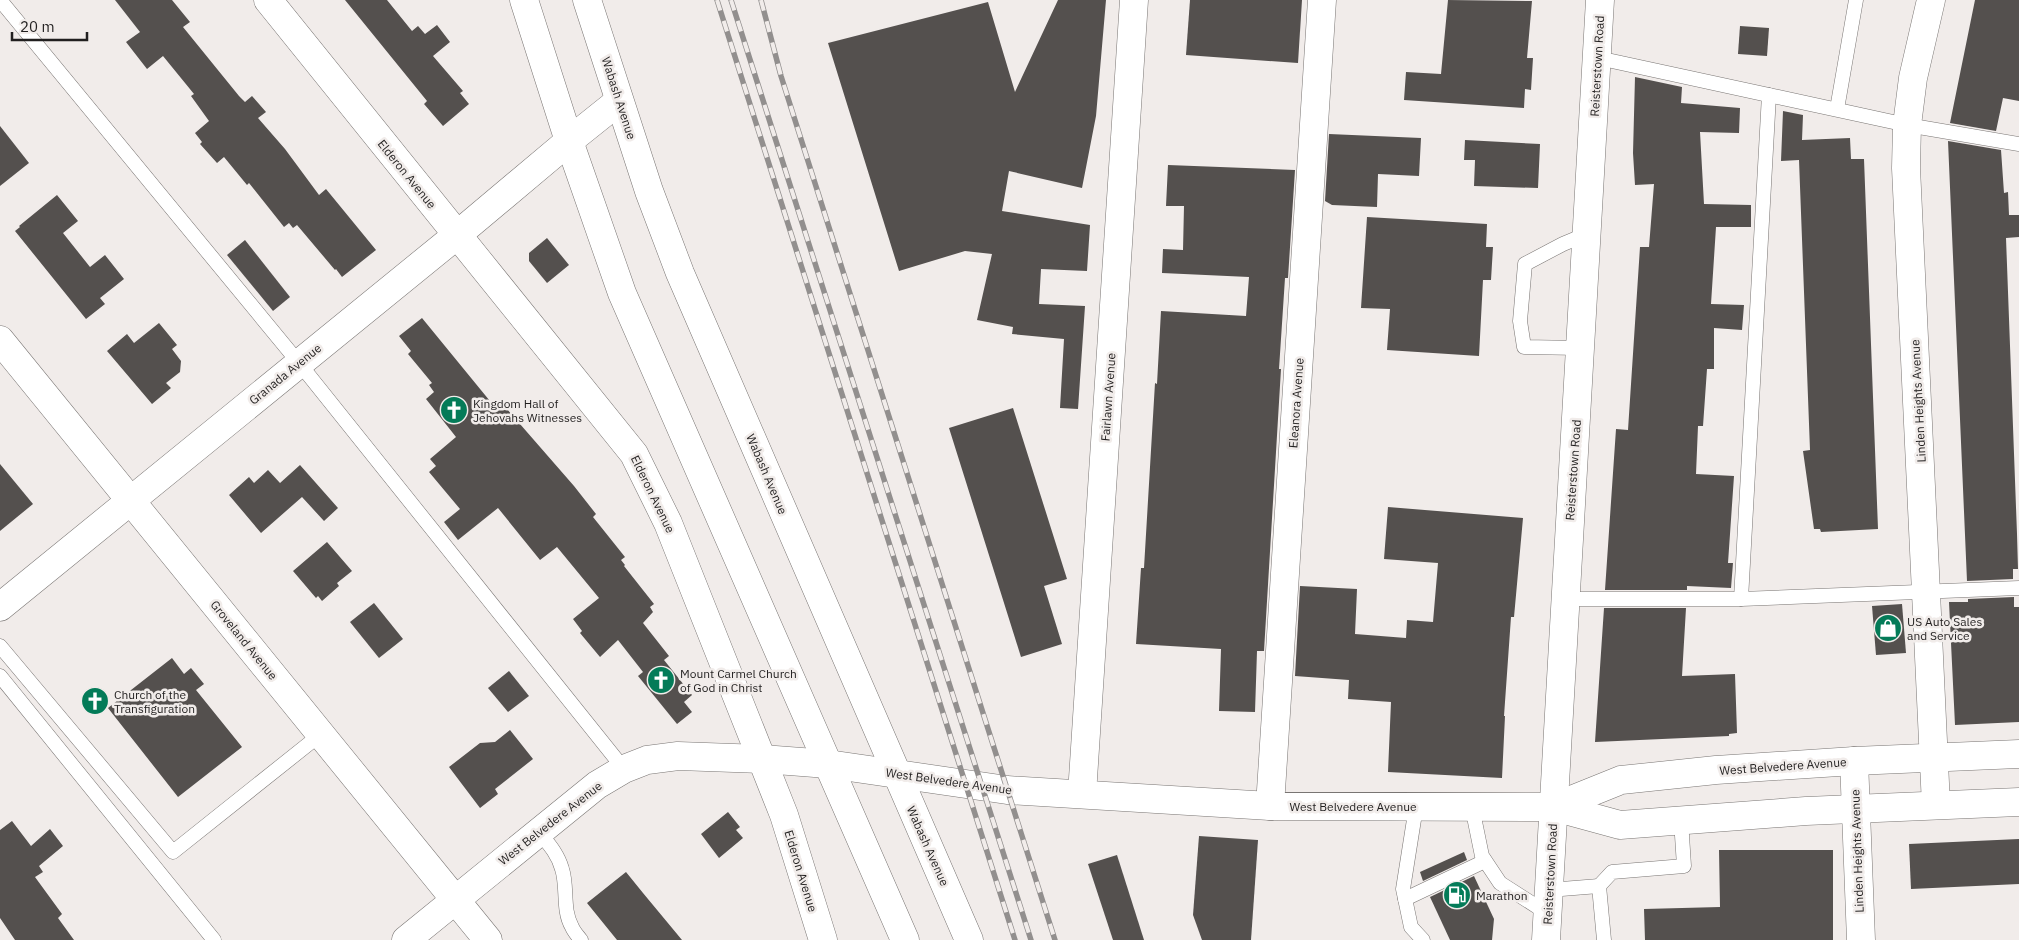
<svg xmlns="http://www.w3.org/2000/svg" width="2019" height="940" font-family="'IBM Plex Sans',sans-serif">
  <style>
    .building { fill: #54504e }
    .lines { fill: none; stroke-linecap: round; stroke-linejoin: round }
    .lane-casing { stroke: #797573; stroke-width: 15 }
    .street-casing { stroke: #797573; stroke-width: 29 }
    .secondary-casing { stroke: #797573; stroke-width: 29 }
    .primary-casing { stroke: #797573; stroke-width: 29 }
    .lane { stroke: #fff; stroke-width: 14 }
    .street { stroke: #fff; stroke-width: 28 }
    .secondary { stroke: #fff; stroke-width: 28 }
    .primary { stroke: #fff; stroke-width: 28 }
    .rail-casing { stroke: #928f8e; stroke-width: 5.5 }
    .rail { stroke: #f1ecea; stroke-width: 4; stroke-dasharray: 11; stroke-linecap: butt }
    .labels { text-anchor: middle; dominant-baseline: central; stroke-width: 5; stroke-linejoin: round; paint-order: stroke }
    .street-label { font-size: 12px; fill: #211f1f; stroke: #f1ecea }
    .poi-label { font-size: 12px; fill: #211f1f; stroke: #f1ecea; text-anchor: start }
  </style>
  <rect width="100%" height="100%" fill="#f1ecea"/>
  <g class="building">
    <polygon points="115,0 172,0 190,22 183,27 239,96 245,102 252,96 266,112 258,118 285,149 319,195 326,189 376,250 342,277 336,269 335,270 297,225 293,228 289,223 284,227 249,183 247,185 224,157 217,163 200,144 202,142 195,133 209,121 191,96 194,94 163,56 147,69 126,42 140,32"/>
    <polygon points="345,0 387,0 412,31 418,26 425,34 437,25 450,42 433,56 463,91 460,93 469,104 443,126 424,104 427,101"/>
    <polygon points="1058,0 1106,0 1096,116 1082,188 1009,171 1002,211 1090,225 1087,271 1041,269 1039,304 1085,306 1078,409 1060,408 1064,339 1012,334 1013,327 977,320 992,254 965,251 899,271 828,43 988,2 1015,92"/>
    <polygon points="1190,0 1302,0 1298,63 1186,55"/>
    <polygon points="1448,0 1532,1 1527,58 1533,58 1531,90 1525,89 1524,108 1404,100 1406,72 1441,74"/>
    <polygon points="1975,0 2019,0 2019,101 2003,98 1996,131 1950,123"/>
    <polygon points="1740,26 1769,28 1767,56 1738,54"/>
    <polygon points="1635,77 1682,87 1681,103 1740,108 1739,133 1700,132 1704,204 1751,205 1751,227 1716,227 1711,304 1744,305 1742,330 1714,328 1714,369 1707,369 1703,426 1698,426 1696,474 1734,476 1728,563 1733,563 1731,588 1687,586 1687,590 1605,590 1616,429 1628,430 1640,247 1649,247 1654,184 1635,185 1633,153"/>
    <polygon points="1783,111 1803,115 1802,140 1850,138 1851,159 1864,159 1878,529 1821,532 1820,529 1814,529 1803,451 1810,450 1799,160 1781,161"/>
    <polygon points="0,126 29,163 0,186"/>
    <polygon points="1329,134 1421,138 1419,176 1378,174 1377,207 1332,205 1325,201"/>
    <polygon points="1465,140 1540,144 1538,188 1474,186 1475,160 1464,160"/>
    <polygon points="1948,141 2001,150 2004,193 2008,192 2009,215 2019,215 2019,237 2006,238 2017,534 2018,569 2013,569 2013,579 1967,581"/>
    <polygon points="1168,165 1295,170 1288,278 1285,278 1279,369 1281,369 1264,651 1257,651 1255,712 1219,711 1221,649 1136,644 1141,568 1144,568 1155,383 1157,384 1161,311 1246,316 1249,277 1162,273 1163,249 1183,250 1184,206 1166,206"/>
    <polygon points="57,195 78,221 63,233 90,267 105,255 124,279 100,298 105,304 86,319 15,231 20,227 19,226"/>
    <polygon points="1367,217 1487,224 1486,247 1493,247 1491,280 1483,280 1479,356 1387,350 1390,309 1361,308"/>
    <polygon points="547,238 569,265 547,283 529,261 529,253"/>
    <polygon points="245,240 290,297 273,311 227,255"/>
    <polygon points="422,318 494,406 500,401 574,486 596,514 593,517 625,557 621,560 625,565 624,566 654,604 650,607 653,612 643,623 669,656 664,660 692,695 684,702 692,712 677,724 638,676 643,672 618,640 600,657 580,633 582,631 573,619 599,598 557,547 540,560 498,508 458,540 444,522 460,509 429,472 436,466 430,459 456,437 426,399 434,392 429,385 432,383 408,354 411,351 399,336"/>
    <polygon points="159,323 177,345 172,349 181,361 180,372 166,383 171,388 152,404 107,351 127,334 134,343"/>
    <polygon points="1013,408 1067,579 1044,586 1062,644 1021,657 949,428"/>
    <polygon points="0,464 33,504 0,531"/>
    <polygon points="300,465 338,508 324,521 302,497 261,533 229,495 249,477 254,483 268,470 280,483"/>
    <polygon points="1388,507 1523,518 1514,617 1511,617 1504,716 1505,716 1502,778 1388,772 1391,702 1348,699 1349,680 1295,676 1300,586 1357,589 1355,634 1406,638 1407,620 1433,622 1438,563 1384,559"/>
    <polygon points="327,542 352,571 337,583 339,586 322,601 318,596 316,598 293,571"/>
    <polygon points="2014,597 2014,607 2019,607 2019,722 1955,725 1949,602 1968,602 1968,599"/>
    <polygon points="374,603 403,639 379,658 350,622"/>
    <polygon points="1902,604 1906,653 1876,655 1872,606"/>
    <polygon points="1604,608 1686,608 1682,676 1735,674 1737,733 1729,734 1729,736 1595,742"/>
    <polygon points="172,658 184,674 191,668 204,684 196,690 242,747 178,797 108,708"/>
    <polygon points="509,671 529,696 508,712 488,688"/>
    <polygon points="510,730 533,759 495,789 498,794 480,808 449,767 480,743 495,742"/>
    <polygon points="728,812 740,827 736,830 743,838 719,858 701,834"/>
    <polygon points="12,821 31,846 50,829 63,846 39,866 43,872 35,877 62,914 58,918 74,940 15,940 0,918 0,830"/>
    <polygon points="1199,836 1258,840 1251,940 1202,940 1193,915"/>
    <polygon points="2019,839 2019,884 1911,889 1909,844"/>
    <polygon points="1719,850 1833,850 1833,940 1645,940 1644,909 1720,907"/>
    <polygon points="1464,852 1467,860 1423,881 1420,872"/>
    <polygon points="1117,855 1144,940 1113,940 1088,864"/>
    <polygon points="626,872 643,893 682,940 617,940 587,903"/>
    <polygon points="1474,876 1494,919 1492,940 1450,940 1430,897"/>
  </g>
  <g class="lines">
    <g class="lane-casing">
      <g id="lane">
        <polyline points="0,0 299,363 624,769"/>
        <polyline points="1598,58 1907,125 2019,144"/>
        <polyline points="1837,109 1856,0"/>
        <polyline points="1580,348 1524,347 1520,321 1525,264 1563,244 1587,234"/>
        <polyline points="1565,599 1741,599 2019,588"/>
        <polyline points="1741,599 1769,95"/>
        <polyline points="0,646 173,852 321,734"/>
        <polyline points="0,676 214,940"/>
        <polyline points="1416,807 1403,889 1411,927 1423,940"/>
        <polyline points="1472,807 1482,856 1500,883 1547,913"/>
        <path d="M 539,832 C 548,843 558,854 562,869 C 568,887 562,910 572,927 C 574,932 578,936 581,940"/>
        <polyline points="1549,890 1599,886"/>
        <polyline points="1405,899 1485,861"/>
        <polyline points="1604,940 1599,886 1612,872 1684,866 1681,820"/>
      </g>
    </g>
    <g class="street-casing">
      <g id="street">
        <polyline points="268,0 634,454 668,523 784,815 823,940"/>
        <polyline points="1931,0 1913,78 1907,125 1906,168 1936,805"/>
        <polyline points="0,340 488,940"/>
        <polyline points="0,607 457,235 569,141"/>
        <polyline points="1854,761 1861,940"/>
        <polyline points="1082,794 1134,0"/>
        <polyline points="1270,806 1322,0"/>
      </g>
    </g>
    <g class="secondary-casing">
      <g id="secondary">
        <polyline points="1554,807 1621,780 1716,770 1854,761 2019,754"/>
        <polyline points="406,940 597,785 624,769 647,760 678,756 762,759 828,764 1007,790 1270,806 1554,807 1620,825 1806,811 2019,802"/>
      </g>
    </g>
    <g class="primary-casing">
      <g id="primary">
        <polyline points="524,0 569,141 622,293 905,940"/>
        <polyline points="587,0 649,191 680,273 969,940"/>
        <polyline points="569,141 619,101"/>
        <polyline points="1546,940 1600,0"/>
      </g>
    </g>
    <use href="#lane" class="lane"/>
    <use href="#street" class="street"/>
    <use href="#secondary" class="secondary"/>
    <use href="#primary" class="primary"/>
    <g class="rail-casing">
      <g id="rail">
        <polyline points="717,0 1015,940"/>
        <polyline points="731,0 1031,940"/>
        <polyline points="761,0 781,76 1055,940"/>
      </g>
    </g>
    <use href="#rail" class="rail"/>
  </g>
  <defs>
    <g id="church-disc" transform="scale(1.4375)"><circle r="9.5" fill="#047b58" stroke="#f1ecea"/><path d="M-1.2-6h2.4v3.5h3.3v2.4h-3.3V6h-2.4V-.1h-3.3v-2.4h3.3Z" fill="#fff"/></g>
    <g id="shop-disc" transform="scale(1.4375)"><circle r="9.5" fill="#047b58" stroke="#f1ecea"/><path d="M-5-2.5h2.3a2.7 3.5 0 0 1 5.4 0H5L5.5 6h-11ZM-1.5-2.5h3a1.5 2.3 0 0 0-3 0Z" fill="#fff"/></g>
    <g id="fuel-disc" transform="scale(1.4375)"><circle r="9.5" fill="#047b58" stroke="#f1ecea"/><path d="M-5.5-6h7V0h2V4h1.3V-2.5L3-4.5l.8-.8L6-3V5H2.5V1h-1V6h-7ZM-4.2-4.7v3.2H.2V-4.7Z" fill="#fff"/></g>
  </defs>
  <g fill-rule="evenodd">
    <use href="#church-disc" x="454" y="410"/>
    <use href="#shop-disc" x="1888" y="628"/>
    <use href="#church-disc" x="661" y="680"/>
    <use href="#church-disc" x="95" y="701"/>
    <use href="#fuel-disc" x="1457" y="895"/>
  </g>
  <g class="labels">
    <g class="street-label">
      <text transform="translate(1597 66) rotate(-87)">Reisterstown Road</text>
      <text transform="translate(619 98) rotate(72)">Wabash Avenue</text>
      <text transform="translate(407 174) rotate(51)">Elderon Avenue</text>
      <text transform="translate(285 374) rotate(-39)">Granada Avenue</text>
      <text transform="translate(1108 397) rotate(-86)">Fairlawn Avenue</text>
      <text transform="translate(1918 401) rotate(-93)">Linden Heights Avenue</text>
      <text transform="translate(1296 403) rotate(-86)">Eleanora Avenue</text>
      <text transform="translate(1573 470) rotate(-86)">Reisterstown Road</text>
      <text transform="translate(767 474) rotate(67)">Wabash Avenue</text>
      <text transform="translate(653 494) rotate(64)">Elderon Avenue</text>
      <text transform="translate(244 640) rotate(51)">Groveland Avenue</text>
      <text transform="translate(1783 766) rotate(-4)">West Belvedere Avenue</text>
      <text transform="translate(949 781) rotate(8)">West Belvedere Avenue</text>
      <text x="1353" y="806">West Belvedere Avenue</text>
      <text transform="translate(550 823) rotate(-38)">West Belvedere Avenue</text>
      <text transform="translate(928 846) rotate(66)">Wabash Avenue</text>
      <text transform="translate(1857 851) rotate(-92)">Linden Heights Avenue</text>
      <text transform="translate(801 871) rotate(73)">Elderon Avenue</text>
      <text transform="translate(1550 874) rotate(-87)">Reisterstown Road</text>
    </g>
    <g class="poi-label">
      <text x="473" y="403">Kingdom Hall of<tspan x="473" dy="14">Jehovahs Witnesses</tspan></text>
      <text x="1907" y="621">US Auto Sales<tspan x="1907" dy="14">and Service</tspan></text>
      <text x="680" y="673">Mount Carmel Church<tspan x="680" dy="14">of God in Christ</tspan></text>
      <text x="114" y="694">Church of the<tspan x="114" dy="14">Transfiguration</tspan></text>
      <text x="1476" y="895">Marathon</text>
    </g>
  </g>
  <path d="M12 32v8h75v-8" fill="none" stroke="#211f1f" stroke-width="2.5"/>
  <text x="20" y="32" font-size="15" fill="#211f1f" stroke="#f1ecea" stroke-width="4" paint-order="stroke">20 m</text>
</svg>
